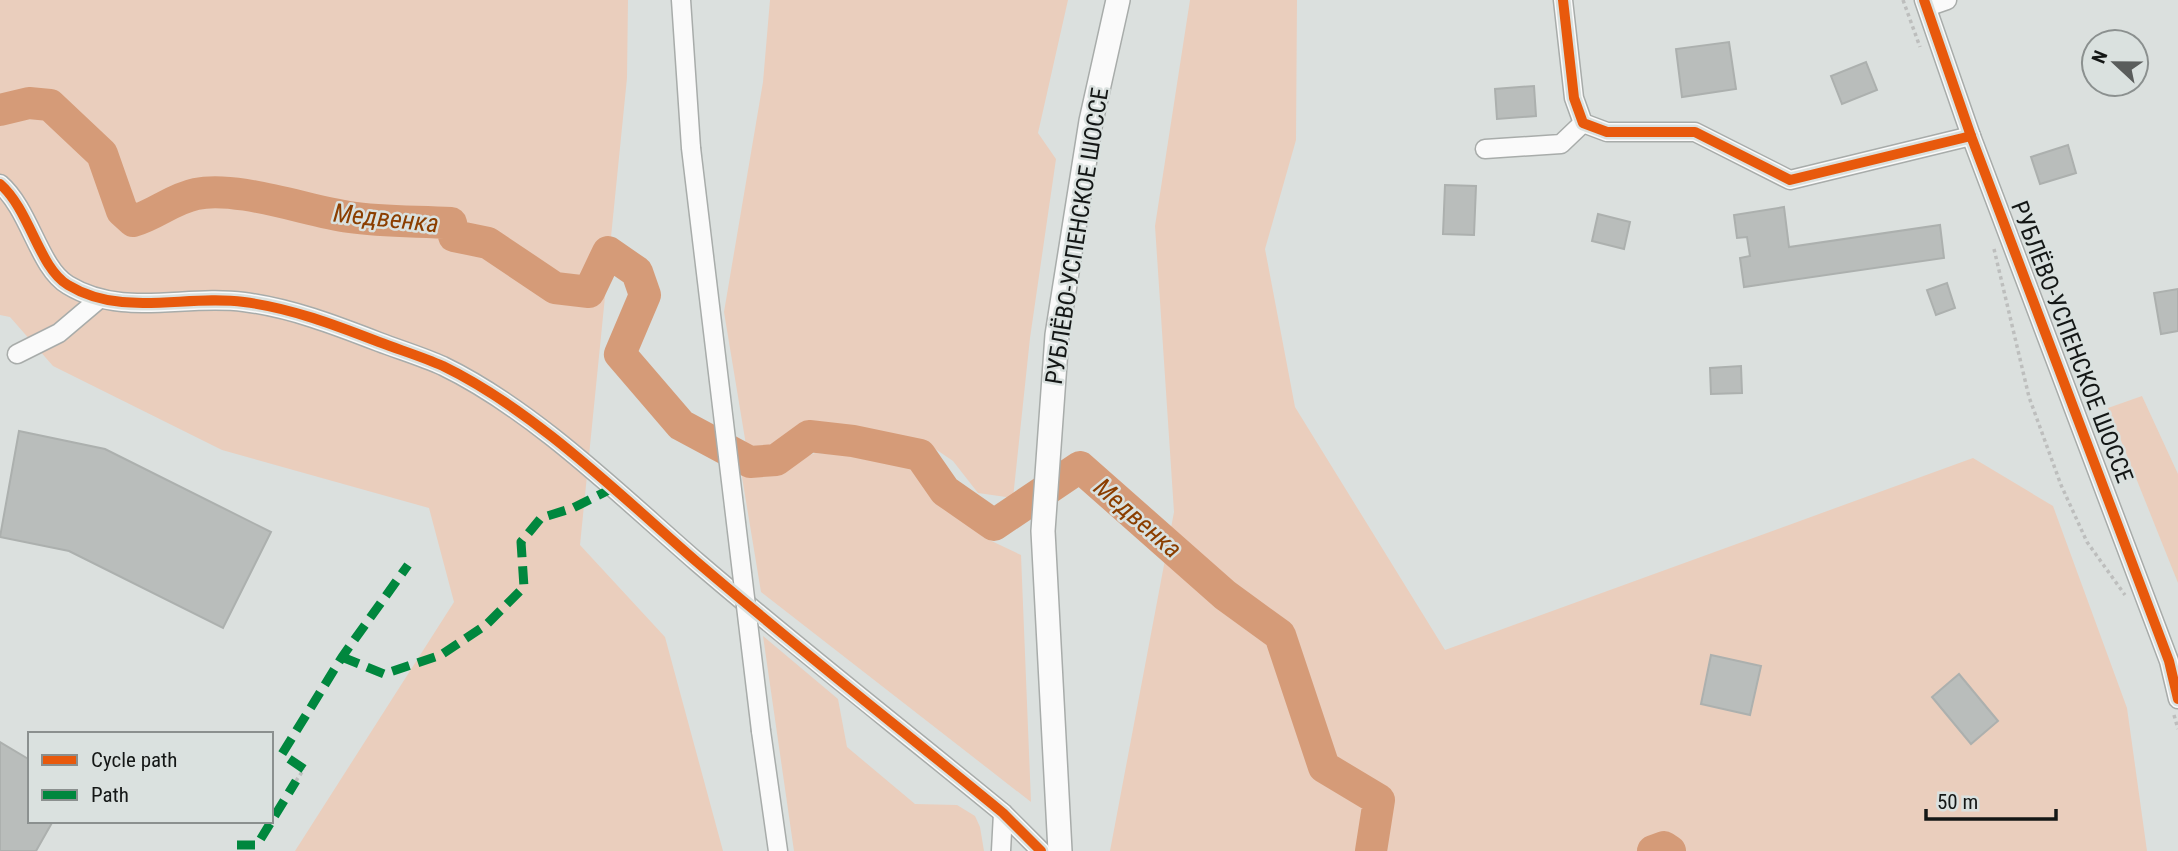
<svg xmlns="http://www.w3.org/2000/svg" width="2178" height="851" font-family="'Roboto Condensed',sans-serif">
  <style>
    .green { fill: #eacebd }
    .lines { fill: none; stroke-linecap: round; stroke-linejoin: round }
    .river { stroke: #d59b78; stroke-width: 32 }
    .building { fill: #b9bdbb; stroke: #acb0ae; stroke-width: 2 }
    .minor-casing { stroke: #a8acaa; stroke-width: 21 }
    .major-casing { stroke: #a8acaa; stroke-width: 26 }
    .path { stroke: #bdbebd; stroke-width: 3.5; stroke-dasharray: 3.5 3.5; stroke-linecap: butt }
    .minor { stroke: #fafafa; stroke-width: 18 }
    .major { stroke: #fafafa; stroke-width: 23 }
    .minor-bridge-casing { stroke: #a8acaa; stroke-width: 21; stroke-linecap: butt }
    .minor-bridge { stroke: #fafafa; stroke-width: 18 }
    .quiet { stroke: #00873e; stroke-width: 9; stroke-dasharray: 18 9; stroke-linecap: butt }
    .cycleway-casing { stroke: #dae1df; stroke-width: 15 }
    .cycleway { stroke: #e8590c; stroke-width: 10 }
    .labels { text-anchor: middle; dominant-baseline: central; stroke-width: 5; stroke-linejoin: round; paint-order: stroke }
    .street-label { font-size: 24px; fill: #141716; stroke: #dae1df }
    .water-label { font-size: 26px; font-style: italic; fill: #8b3e00; stroke: #dae1df }
  </style>
  <rect width="100%" height="100%" fill="#dbe0de"/>
  <g class="green">
    <polygon points="0,0 628,0 627,78 580,545 665,637 723,851 295,851 454,602 429,508 222,450 53,366 10,317 0,315"/>
    <polygon points="770,0 1068,0 1038,133 1056,159 1030,338 1013,498 978,493 953,461 922,440 807,425 769,449 746,445 724,312 763,82"/>
    <polygon points="1190,0 1297,0 1296,140 1265,249 1295,407 1445,650 1973,458 2053,506 2127,708 2147,851 1110,851 1174,512 1155,226"/>
    <polygon points="2142,396 2178,474 2178,583 2108,408"/>
    <polygon points="815,453 906,460 983,537 1021,555 1031,802 761,592 741,471 774,470"/>
    <polygon points="763,636 838,699 847,747 915,804 957,805 975,816 980,827 984,851 794,851"/>
  </g>
  <g class="lines">
    <g class="river">
      <path d="M 0,110 L 29,103 L 50,105 L 102,154 L 122,211 L 133,221 C 155,215 172,199 196,194 C 236,185 307,211 349,217 C 382,222 417,221 451,223 L 454,236 L 488,243 L 555,288 L 589,292 L 608,252 L 637,272 L 645,295 L 620,354 L 681,425 L 750,462 L 776,460 L 809,436 L 853,441 L 920,455 L 945,491 L 994,525 L 1080,467 L 1225,595 L 1280,635 L 1324,767 L 1379,800 L 1371,851"/>
      <polyline points="1653,851 1664,847 1670,851"/>
    </g>
  </g>
  <g class="building">
    <polygon points="1729,42 1736,89 1682,97 1676,49"/>
    <polygon points="1866,62 1877,90 1842,104 1831,76"/>
    <polygon points="1534,86 1536,116 1497,119 1495,89"/>
    <polygon points="2068,145 2076,173 2040,184 2031,157"/>
    <polygon points="1445,185 1476,186 1474,235 1443,234"/>
    <polygon points="1784,207 1789,247 1940,225 1944,258 1744,287 1740,258 1750,256 1747,237 1737,238 1734,215"/>
    <polygon points="1598,214 1630,222 1624,249 1592,241"/>
    <polygon points="1947,283 1955,308 1936,315 1927,290"/>
    <polygon points="2178,289 2178,331 2161,334 2154,293"/>
    <polygon points="1741,366 1742,393 1711,394 1710,368"/>
    <polygon points="19,431 105,449 271,532 223,628 69,551 0,537"/>
    <polygon points="1711,655 1761,666 1750,715 1701,704"/>
    <polygon points="1959,674 1998,721 1971,744 1932,697"/>
    <polygon points="0,742 30,760 30,821 53,821 36,851 0,851"/>
  </g>
  <g class="lines">
    <g class="minor-casing">
      <g id="minor">
        <polyline points="681,0 691,148"/>
        <polyline points="1563,0 1574,98 1583,123 1607,132 1695,132 1790,180 1971,136"/>
        <polyline points="1924,0 1971,136 2169,661 2178,699"/>
        <polyline points="1927,7 1947,0"/>
        <polyline points="1485,149 1561,144 1583,123"/>
        <path d="M 0,184 C 30,210 39,268 68,285 C 122,318 185,294 244,302 C 291,308 335,325 379,342 C 400,350 423,357 443,366 C 534,410 621,496 697,562 C 797,648 901,729 1003,813 L 1041,851"/>
        <polyline points="17,354 59,333 98,300"/>
        <polyline points="761,731 778,851"/>
        <polyline points="1001,851 1003,813"/>
      </g>
    </g>
    <g class="major-casing">
      <polyline id="major" points="1060,851 1043,531 1057,335 1091,121 1118,0"/>
    </g>
    <g class="path">
      <polyline points="1903,0 1920,47"/>
      <polyline points="1994,249 2029,397 2061,485 2087,542 2125,595"/>
      <polyline points="2174,715 2178,729"/>
      <polyline points="296,781 304,769"/>
    </g>
    <use href="#minor" class="minor"/>
    <use href="#major" class="major"/>
    <g class="minor-bridge-casing">
      <polyline id="minor-bridge" points="691,148 761,731"/>
    </g>
    <use href="#minor-bridge" class="minor-bridge"/>
    <g class="quiet">
      <polyline points="342,657 384,674 441,655 486,625 524,587 521,542 541,518 573,508 613,488"/>
      <polyline points="304,769 282,754 342,657 408,565"/>
      <polyline points="237,845 257,845 296,781"/>
    </g>
    <g class="cycleway-casing">
      <g id="cycleway">
        <polyline points="1563,0 1574,98 1583,123 1607,132 1695,132 1790,180 1971,136"/>
        <polyline points="1924,0 1971,136 2169,661 2178,699"/>
        <path d="M 0,184 C 30,210 39,268 68,285 C 122,318 185,294 244,302 C 291,308 335,325 379,342 C 400,350 423,357 443,366 C 534,410 621,496 697,562 C 797,648 901,729 1003,813 L 1041,851"/>
      </g>
    </g>
    <use href="#cycleway" class="cycleway"/>
  </g>
  <g class="labels">
    <g class="street-label">
      <text transform="translate(1077 236) rotate(-81)">РУБЛЁВО-УСПЕНСКОЕ ШОССЕ</text>
      <text transform="translate(2072 342) rotate(69)">РУБЛЁВО-УСПЕНСКОЕ ШОССЕ</text>
    </g>
    <g class="water-label">
      <text transform="translate(386 218) rotate(6)">Медвенка</text>
      <text transform="translate(1138 518) rotate(41)">Медвенка</text>
    </g>
  </g>
  <rect x="28" y="732" width="245" height="91" fill="#dae1df" stroke="#8b908f" stroke-width="2"/>
  <rect x="42" y="755" width="35" height="10" fill="#e8590c" stroke="#8b908f" stroke-width="2"/>
  <text x="91" y="767" font-size="21" fill="#141716">Cycle path</text>
  <rect x="42" y="790" width="35" height="10" fill="#00873e" stroke="#8b908f" stroke-width="2"/>
  <text x="91" y="802" font-size="21" fill="#141716">Path</text>
  <g transform="translate(2115 63) rotate(292)"><circle r="33" fill="#dae1df" stroke="#8b908f" stroke-width="2"/>
  <path d="M0-5L12 26L0 18L-12 26Z" fill="#5a5d5c"/>
  <text y="-10" font-size="19" font-weight="bold" text-anchor="middle" fill="#141716">N</text>
  </g>
  <path d="M1926 809v10h130v-10" fill="none" stroke="#141716" stroke-width="3.5"/>
  <text x="1937" y="809" font-size="21" fill="#141716" stroke="#dae1df" stroke-width="5" paint-order="stroke">50 m</text>
</svg>
